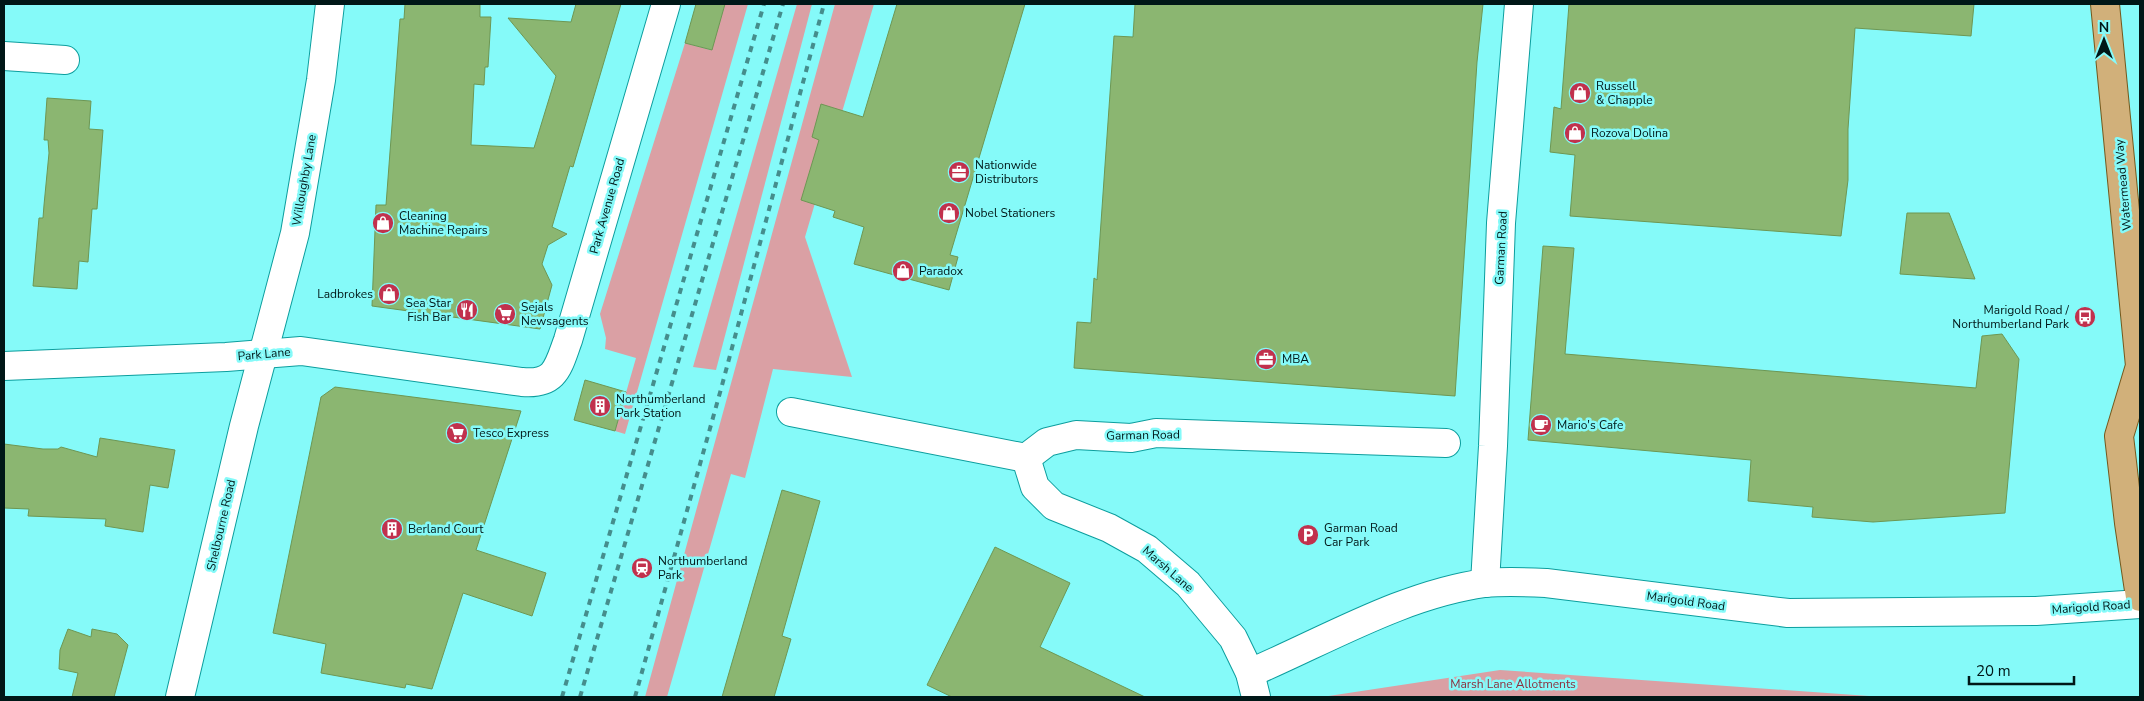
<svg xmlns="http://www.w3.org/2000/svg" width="2144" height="701" font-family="'Nunito Sans',sans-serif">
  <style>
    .green { fill: #daa0a4 }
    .building { fill: #8bb671; stroke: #6d9753 }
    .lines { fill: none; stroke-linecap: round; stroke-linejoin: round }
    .minor-casing { stroke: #0c9e9e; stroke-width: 30 }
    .major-casing { stroke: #74591e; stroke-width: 30 }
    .minor { stroke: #fff; stroke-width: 28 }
    .major { stroke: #d1b07a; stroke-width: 28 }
    .rail { stroke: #458d8c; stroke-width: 4; stroke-dasharray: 6 6; stroke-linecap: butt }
    .labels { text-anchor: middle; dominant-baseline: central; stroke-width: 5; stroke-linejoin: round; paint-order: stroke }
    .poi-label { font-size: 12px; fill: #001717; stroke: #85faf9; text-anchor: start }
    .street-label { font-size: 12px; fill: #001717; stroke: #85faf9 }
    .park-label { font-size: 12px; fill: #8d2e3d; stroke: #85faf9 }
  </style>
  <rect width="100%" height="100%" fill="#85faf9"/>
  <g class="green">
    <polygon points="725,4 748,4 625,434 615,431 636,358 605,349 606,338 600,314 685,43 711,50"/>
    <polygon points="797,4 812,4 716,370 693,367"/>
    <polygon points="835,4 874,4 805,237 852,377 773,369 745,478 731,474 667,697 645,697"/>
    <polygon points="1500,670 1883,697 1322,697"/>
  </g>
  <g class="building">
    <polygon points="405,4 480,4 480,17 491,17 488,67 485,67 484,85 474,84 471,145 534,148 556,76 508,18 571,22 576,4 621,4 573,167 570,166 552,227 567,234 548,245 542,264 552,285 540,329 372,306 376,205 386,205 400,19 404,19"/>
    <polygon points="696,4 725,4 712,50 685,43"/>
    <polygon points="897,4 1025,4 950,255 958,257 949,290 854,264 864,227 833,217 835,211 801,200 819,140 812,137 821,104 863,117"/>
    <polygon points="1135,4 1483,4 1477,62 1455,396 1074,368 1077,322 1091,323 1094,278 1097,280 1114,36 1133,37"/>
    <polygon points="1569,4 1974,4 1971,36 1855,28 1848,129 1848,180 1841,236 1570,216 1575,155 1550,152 1554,107 1561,109"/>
    <polygon points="47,98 91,101 89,129 103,130 97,209 92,209 88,262 79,261 77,289 33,286 39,218 43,218 44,205 49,153 48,140 44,140"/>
    <polygon points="1907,213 1949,213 1975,279 1900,274"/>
    <polygon points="1543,246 1574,248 1565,354 1976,388 1982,336 2002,334 2019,359 2005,513 1873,522 1812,517 1813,507 1748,501 1751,460 1528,440"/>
    <polygon points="585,380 626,392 615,431 574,420"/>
    <polygon points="335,387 521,411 476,550 546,573 532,616 463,593 432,689 406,684 405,688 321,673 326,644 273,633 321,397"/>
    <polygon points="100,438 175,450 168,488 150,485 143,532 105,526 106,519 28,516 29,509 4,508 4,444 43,449 58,449 61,447 97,457"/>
    <polygon points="782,490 820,501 782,636 791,639 774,697 722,697"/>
    <polygon points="995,547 1070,583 1040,647 1145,697 952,697 927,685"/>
    <polygon points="68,629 91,637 92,629 117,634 128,645 114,697 72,697 78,673 59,669 60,650"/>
  </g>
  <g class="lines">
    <g class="minor-casing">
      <g id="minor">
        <polyline points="4,56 65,60"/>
        <path d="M 4,366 L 226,357 L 301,351 L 522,382 C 556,385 558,367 568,340 L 666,4"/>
        <polyline points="791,412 1026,458"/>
        <polyline points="1026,458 1047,442 1076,435 1131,438 1156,433 1446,443"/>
        <polyline points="1026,458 1035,487 1054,506 1109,528 1147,549 1188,584 1233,638 1250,673 1256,697"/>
        <polyline points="1485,583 1493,446 1501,223 1519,4"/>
        <path d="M 1250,673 C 1325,641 1404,594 1485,583 C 1506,581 1526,582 1546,583 L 1788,613 L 2036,611 L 2140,604"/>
        <polyline points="180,697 244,426 295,233 321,80 330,4"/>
      </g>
    </g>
    <g class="major-casing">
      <polyline id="major" points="2105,4 2140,366 2119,436 2129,523 2140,597"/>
    </g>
    <use href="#minor" class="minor"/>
    <use href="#major" class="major"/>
    <g class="rail">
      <polyline points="562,697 764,4"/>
      <polyline points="580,697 783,4"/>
      <polyline points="635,697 721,389 824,4"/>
    </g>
  </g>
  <defs>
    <g id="shop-disc" transform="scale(1.125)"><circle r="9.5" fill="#c1314d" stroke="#85faf9"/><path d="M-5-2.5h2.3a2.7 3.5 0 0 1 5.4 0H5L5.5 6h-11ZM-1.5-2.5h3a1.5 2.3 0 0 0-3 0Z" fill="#fff"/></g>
    <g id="office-disc" transform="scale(1.125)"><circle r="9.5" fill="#c1314d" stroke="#85faf9"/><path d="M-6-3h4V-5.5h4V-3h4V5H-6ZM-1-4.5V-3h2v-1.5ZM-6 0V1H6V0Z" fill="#fff"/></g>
    <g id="restaurant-disc" transform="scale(1.125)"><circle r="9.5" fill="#c1314d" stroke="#85faf9"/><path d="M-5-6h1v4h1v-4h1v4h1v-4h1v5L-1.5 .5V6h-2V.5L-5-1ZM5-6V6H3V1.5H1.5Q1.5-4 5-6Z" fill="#fff"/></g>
    <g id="supermarket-disc" transform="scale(1.125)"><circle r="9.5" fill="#c1314d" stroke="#85faf9"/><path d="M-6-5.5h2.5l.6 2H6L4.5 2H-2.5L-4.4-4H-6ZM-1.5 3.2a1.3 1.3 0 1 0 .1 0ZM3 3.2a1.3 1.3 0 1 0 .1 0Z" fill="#fff"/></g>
    <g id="bus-disc" transform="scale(1.125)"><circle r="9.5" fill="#c1314d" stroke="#85faf9"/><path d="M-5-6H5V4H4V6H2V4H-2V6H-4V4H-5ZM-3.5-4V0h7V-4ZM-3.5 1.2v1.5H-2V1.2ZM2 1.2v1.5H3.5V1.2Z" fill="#fff"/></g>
    <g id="building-disc" transform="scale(1.125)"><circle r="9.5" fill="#c1314d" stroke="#85faf9"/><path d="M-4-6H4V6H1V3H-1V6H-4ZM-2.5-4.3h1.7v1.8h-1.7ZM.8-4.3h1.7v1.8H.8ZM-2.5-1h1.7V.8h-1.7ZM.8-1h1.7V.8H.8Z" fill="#fff"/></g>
    <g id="cafe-disc" transform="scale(1.125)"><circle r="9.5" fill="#c1314d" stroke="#85faf9"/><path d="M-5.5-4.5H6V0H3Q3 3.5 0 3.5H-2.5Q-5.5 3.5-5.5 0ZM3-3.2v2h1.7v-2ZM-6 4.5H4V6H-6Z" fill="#fff"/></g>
    <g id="parking-disc" transform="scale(1.125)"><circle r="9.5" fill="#c1314d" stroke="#85faf9"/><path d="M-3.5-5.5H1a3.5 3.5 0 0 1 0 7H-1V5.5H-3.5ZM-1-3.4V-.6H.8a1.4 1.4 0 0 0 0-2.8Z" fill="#fff"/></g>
    <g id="station-disc" transform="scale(1.125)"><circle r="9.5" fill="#c1314d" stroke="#85faf9"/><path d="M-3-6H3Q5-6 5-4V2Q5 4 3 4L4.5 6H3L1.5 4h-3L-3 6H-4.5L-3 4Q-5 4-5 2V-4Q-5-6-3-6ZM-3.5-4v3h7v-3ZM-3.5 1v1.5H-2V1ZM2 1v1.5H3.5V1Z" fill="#fff"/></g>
  </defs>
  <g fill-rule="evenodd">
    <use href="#shop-disc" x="1580" y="93"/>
    <use href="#shop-disc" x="1575" y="133"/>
    <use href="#office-disc" x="959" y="172"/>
    <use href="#shop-disc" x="949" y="213"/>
    <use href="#shop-disc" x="383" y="223"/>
    <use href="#shop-disc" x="903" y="271"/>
    <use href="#shop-disc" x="389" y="294"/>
    <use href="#restaurant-disc" x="467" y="310"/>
    <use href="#supermarket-disc" x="505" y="314"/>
    <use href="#bus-disc" x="2085" y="317"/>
    <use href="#office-disc" x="1266" y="359"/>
    <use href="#building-disc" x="600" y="406"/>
    <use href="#cafe-disc" x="1541" y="425"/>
    <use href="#supermarket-disc" x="457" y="433"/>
    <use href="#building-disc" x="392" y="529"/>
    <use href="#parking-disc" x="1308" y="535"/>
    <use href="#station-disc" x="642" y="568"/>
  </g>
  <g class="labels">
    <g class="poi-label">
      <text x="1596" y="86">Russell<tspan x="1596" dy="14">&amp; Chapple</tspan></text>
      <text x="1591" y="133">Rozova Dolina</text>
      <text x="975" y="165">Nationwide<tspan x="975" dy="14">Distributors</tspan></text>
      <text x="965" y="213">Nobel Stationers</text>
      <text x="399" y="216">Cleaning<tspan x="399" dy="14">Machine Repairs</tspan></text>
      <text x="919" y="271">Paradox</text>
      <text x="373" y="294" text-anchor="end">Ladbrokes</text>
      <text x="451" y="303" text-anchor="end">Sea Star<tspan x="451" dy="14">Fish Bar</tspan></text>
      <text x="521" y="307">Sejals<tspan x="521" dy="14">Newsagents</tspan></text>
      <text x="2069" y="310" text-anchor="end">Marigold Road /<tspan x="2069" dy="14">Northumberland Park</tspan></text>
      <text x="1282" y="359">MBA</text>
      <text x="616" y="399">Northumberland<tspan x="616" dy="14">Park Station</tspan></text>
      <text x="1557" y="425">Mario's Cafe</text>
      <text x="473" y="433">Tesco Express</text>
      <text x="1324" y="528">Garman Road<tspan x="1324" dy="14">Car Park</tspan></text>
      <text x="408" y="529">Berland Court</text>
      <text x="658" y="561">Northumberland<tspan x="658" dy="14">Park</tspan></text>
    </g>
    <g class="street-label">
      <text transform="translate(304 180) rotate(-80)">Willoughby Lane</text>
      <text transform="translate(2123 185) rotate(-95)">Watermead Way</text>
      <text transform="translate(607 206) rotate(-74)">Park Avenue Road</text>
      <text transform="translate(1501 248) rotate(-87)">Garman Road</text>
      <text transform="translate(264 354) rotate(-5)">Park Lane</text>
      <text transform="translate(1143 435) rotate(-1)">Garman Road</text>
      <text transform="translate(221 525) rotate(-77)">Shelbourne Road</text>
      <text transform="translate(1168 569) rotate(41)">Marsh Lane</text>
      <text transform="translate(1686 601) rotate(8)">Marigold Road</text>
      <text transform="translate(2091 607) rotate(-4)">Marigold Road</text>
    </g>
    <g class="park-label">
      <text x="1513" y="684">Marsh Lane Allotments</text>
    </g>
  </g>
  <rect width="2144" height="701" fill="none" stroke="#001717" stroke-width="10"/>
  <g transform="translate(2104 40)" stroke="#85faf9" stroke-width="4" paint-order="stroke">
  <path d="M0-4L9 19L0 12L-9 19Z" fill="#001717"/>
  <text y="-8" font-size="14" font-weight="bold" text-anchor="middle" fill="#001717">N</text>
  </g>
  <path d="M1969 676v8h105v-8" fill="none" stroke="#001717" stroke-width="2.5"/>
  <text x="1976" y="676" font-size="15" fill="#001717" stroke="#85faf9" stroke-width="4" paint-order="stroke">20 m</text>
</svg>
